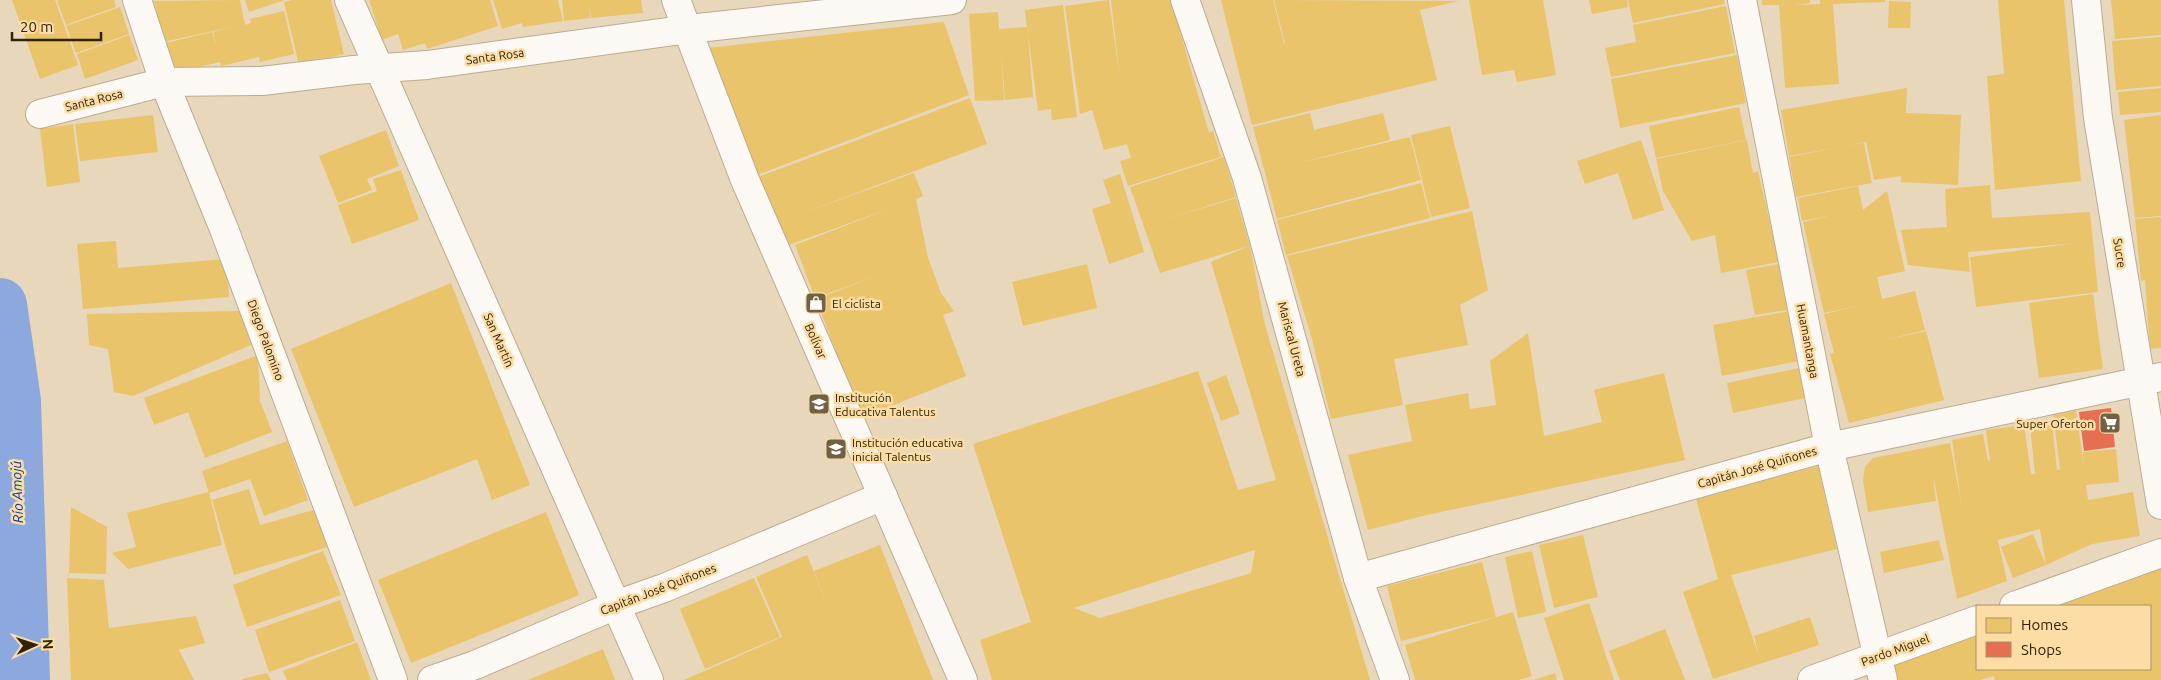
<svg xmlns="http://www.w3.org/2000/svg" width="2161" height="680" font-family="Ubuntu,sans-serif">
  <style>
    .homes { fill: #e9c46a; fill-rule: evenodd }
    .shops { fill: #e76f51 }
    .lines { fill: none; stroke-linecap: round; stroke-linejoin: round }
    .river { stroke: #8da8dc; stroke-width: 54 }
    .street-casing { stroke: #bbac91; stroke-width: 30 }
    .secondary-casing { stroke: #bbac91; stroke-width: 30 }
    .street { stroke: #fcf9f5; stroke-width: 28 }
    .secondary { stroke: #fcf9f5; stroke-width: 28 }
    .labels { text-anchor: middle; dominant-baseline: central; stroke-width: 5; stroke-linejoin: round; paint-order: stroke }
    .street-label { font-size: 12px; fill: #312204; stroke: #fcdda6 }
    .poi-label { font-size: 12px; fill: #312204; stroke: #fcdda6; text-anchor: start }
    .water-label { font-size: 14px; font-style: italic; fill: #0c3da1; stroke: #fcdda6 }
  </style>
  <rect width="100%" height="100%" fill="#e8d7ba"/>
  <g class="homes">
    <polygon points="12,0 55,0 78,65 40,79"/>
    <polygon points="60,0 114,0 116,7 66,25 57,1"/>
    <polygon points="240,0 245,25 251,23 250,19 284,11 294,54 260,62 259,57 221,66 220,62 173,73 166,43 212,32 217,47 213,32 232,27 163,42 154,1"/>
    <polygon points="245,0 285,0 249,12"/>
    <polygon points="292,0 331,0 344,54 299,65 284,2"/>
    <polygon points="369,0 490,0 498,26 427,49 425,43 403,50 398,34 382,40"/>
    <polygon points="493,0 558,0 563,21 523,27 522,23 502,29"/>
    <polygon points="562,0 641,0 643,13 591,18 589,2 590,18 564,21"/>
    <polygon points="1109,0 1120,79 1111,0 1171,0 1209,133 1213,131 1221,157 1128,186 1120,161 1131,158 1127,144 1104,150 1092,110 1080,114 1065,6"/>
    <polygon points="1221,0 1273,0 1284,44 1264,50 1285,44 1274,0 1459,1 1420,10 1437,80 1252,125"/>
    <polygon points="1469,0 1543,0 1556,75 1517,82 1514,70 1482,75"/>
    <polygon points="1589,0 1627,0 1628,7 1592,14"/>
    <polygon points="1628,0 1724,0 1725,4 1633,23"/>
    <polygon points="1762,0 1810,0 1810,3 1794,5 1820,4 1820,0 1885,0 1885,2 1833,4 1839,84 1785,88 1779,5 1762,5"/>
    <polygon points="1998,0 2064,0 2081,181 1995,190 1987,76 2004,74"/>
    <polygon points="2111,0 2161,0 2161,35 2115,39"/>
    <polygon points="1889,1 1911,2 1910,28 1888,28"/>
    <polygon points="1063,5 1077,117 1052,120 1051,109 1038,111 1028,33 1033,97 1005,100 1001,50 1004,100 975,101 969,14 998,12 999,29 1027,27 1025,10"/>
    <polygon points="1726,6 1735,53 1611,77 1605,48 1636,42 1633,25"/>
    <polygon points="120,7 129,34 76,53 66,26"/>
    <polygon points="944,22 969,95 757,175 707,48"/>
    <polygon points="129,35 138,60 85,79 77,54"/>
    <polygon points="2161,37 2161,86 2116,90 2112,41"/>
    <polygon points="1737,55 1746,103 1620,128 1611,79"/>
    <polygon points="1907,88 1906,113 1961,115 1958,185 1901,182 1901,176 1874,180 1866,142 1848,145 1864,143 1872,183 1796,197 1789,157 1835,148 1789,156 1781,110"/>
    <polygon points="2161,88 2161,112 2120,115 2118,92"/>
    <polygon points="970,98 987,144 800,214 914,173 923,196 916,199 928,258 941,293 954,311 943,315 966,376 861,418 816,299 882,274 815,298 795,245 894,207 786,246 758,177"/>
    <polygon points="1739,107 1746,140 1656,158 1649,126"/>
    <polygon points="1310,113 1314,130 1383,113 1390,140 1291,165 1410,137 1421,180 1277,219 1253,127"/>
    <polygon points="153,115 158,152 80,161 75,124"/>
    <polygon points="2161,115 2161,216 2135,218 2124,120"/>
    <polygon points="73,124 80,182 47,187 40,129"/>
    <polygon points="1450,126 1470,208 1431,217 1411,135"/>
    <polygon points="386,130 399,166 367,179 372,190 338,203 319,156"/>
    <polygon points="1641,140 1664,210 1633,220 1618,173 1585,184 1577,161"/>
    <polygon points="1747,140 1753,173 1758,171 1779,262 1721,273 1715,235 1692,241 1663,191 1656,159"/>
    <path d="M 1224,157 L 1236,197 L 1157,222 L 1236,198 L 1250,246 L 1265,325 L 1370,680 L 992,680 L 980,640 L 1031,622 L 973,444 L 1198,371 L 1238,490 L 1276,480 L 1211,262 L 1249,246 L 1160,273 L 1130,187 ZM 1255,550 L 1251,573 L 1100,618 L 1074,608 Z"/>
    <polygon points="401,170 419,220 352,244 338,205 377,191 373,179"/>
    <polygon points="1120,174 1144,252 1109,264 1092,209 1111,203 1103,180"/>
    <polygon points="1421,183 1430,218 1286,255 1277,220"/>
    <polygon points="1990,185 1992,218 2090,212 2098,292 1976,307 1970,257 2076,243 1968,252 1970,272 1908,265 1901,230 1947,227 1945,189"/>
    <polygon points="1858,186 1863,210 1887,191 1905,271 1877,277 1882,299 1915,291 1925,330 1881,341 1926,331 1944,400 1849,423 1830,354 1834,353 1824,314 1862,305 1824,313 1803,222 1832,215 1802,221 1798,198"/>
    <polygon points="1472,211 1488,290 1460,305 1468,345 1394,359 1403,405 1331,419 1312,339 1287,256"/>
    <polygon points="2161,217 2161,348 2150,349 2145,280 2141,281 2135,219"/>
    <polygon points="116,241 118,268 226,259 229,297 83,309 77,244"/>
    <polygon points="1087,264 1097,308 1023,326 1012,282"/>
    <polygon points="1779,264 1787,310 1755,315 1746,270"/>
    <polygon points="451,283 530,485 492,500 477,459 354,507 291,349"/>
    <polygon points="2093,294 2103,369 2039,378 2029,303"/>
    <polygon points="240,311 251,345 133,396 114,392 108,349 89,345 87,314"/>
    <polygon points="1790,311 1799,361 1722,376 1713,325"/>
    <polygon points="1528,333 1544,436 1602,422 1594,390 1664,373 1685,460 1427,515 1368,530 1348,455 1412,441 1405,405 1468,393 1470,409 1496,405 1490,361"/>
    <polygon points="258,355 260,401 272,432 205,458 188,412 154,425 144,398"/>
    <polygon points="1804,367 1810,397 1733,413 1727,383"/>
    <polygon points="1226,375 1240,414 1221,421 1207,383"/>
    <polygon points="2076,411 2084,467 2083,452 2116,449 2119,482 2086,485 2088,500 2133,492 2140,536 2092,544 2046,565 2040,529 1998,540 2007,581 1957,599 1933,475 1936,501 1868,512 1863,481 1865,467 1873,458 1950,443 1962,507 1952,440 1983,434 1988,461 1990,460 1986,430 2024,425 2031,474 2035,474 2030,426 2052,423 2057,470 2060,470 2053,414"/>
    <polygon points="287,441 308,500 264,516 250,479 209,493 202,471"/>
    <polygon points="1818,466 1837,549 1731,575 1759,656 1754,636 1810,617 1819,645 1713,679 1683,592 1718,579 1696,499"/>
    <polygon points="249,489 260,525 317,509 328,547 234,575 212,500"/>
    <polygon points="209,492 222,545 128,569 112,553 136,547 127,513"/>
    <polygon points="71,507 107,527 106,574 69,573"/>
    <polygon points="546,512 579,595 411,663 378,580"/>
    <polygon points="2033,534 2046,565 2013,578 2001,547"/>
    <polygon points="1583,535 1598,597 1554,608 1539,545"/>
    <polygon points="1939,540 1944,560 1884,573 1880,552"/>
    <polygon points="880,545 933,680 684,680 782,637 756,577 807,555 834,622 814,571"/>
    <polygon points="323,551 341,595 247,627 233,585"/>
    <polygon points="1532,551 1546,612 1518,618 1505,557"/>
    <polygon points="1482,562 1496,617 1401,641 1387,586"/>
    <polygon points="2161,568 2161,680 1995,680 1994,676 1980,680 1892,680 1887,661 1977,634 1977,669 2150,669 2150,606 2058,606"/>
    <polygon points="67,578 104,580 109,628 196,616 205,643 179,650 194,680 71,680"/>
    <polygon points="754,578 780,637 705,669 680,609"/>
    <polygon points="340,600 355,641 269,672 255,630"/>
    <polygon points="1589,603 1614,680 1564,680 1544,618"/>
    <polygon points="1513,612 1532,676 1518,680 1415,680 1405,645"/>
    <polygon points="1665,629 1685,680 1620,680 1609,651"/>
    <polygon points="357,642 371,680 287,680 283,671"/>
    <polygon points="603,649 615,680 528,680"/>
    <polygon points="267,673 271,680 242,680 242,679"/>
    <polygon points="1555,673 1557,680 1534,680"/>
  </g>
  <polygon class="shops" points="2111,408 2115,447 2084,451 2079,412"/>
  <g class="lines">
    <polyline class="river" points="0,305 14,401 23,680"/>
    <g class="street-casing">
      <g id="street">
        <polyline points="137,0 164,82 224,229 393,680"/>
        <polyline points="349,0 649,680"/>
        <polyline points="1185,0 1247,178 1358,578 1395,680"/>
        <polyline points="1742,0 1829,447 1883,680"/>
        <polyline points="40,114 164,82 262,81 354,70 427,65 689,29 952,0"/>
        <polyline points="1358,578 1829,447 2161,377"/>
        <polyline points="432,680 475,665 616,605 664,588 883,496"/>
      </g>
    </g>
    <g class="secondary-casing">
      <g id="secondary">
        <polyline points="676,0 745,180 963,680"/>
        <polyline points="2086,0 2098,118 2161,505"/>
        <polyline points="2014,606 2161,553"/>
        <polyline points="1812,680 1977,620"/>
      </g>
    </g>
    <use href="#street" class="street"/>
    <use href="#secondary" class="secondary"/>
  </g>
  <defs>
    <g id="shop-square" transform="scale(1.125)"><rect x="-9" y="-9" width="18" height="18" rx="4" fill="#716144" stroke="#fcdda6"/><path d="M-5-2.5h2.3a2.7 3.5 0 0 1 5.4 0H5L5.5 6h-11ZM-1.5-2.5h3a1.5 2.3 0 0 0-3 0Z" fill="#fff"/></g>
    <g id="school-square" transform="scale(1.125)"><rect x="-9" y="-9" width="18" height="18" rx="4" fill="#716144" stroke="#fcdda6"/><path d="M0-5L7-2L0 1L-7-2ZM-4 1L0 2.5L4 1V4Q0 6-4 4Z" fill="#fff"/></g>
    <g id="supermarket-square" transform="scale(1.125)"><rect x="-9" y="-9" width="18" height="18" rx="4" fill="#716144" stroke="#fcdda6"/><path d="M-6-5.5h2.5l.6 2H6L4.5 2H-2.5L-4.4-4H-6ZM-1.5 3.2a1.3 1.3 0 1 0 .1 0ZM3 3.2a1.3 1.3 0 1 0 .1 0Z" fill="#fff"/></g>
  </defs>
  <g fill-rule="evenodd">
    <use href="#shop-square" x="816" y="303"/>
    <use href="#school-square" x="819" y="404"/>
    <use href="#supermarket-square" x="2110" y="423"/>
    <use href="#school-square" x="836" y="449"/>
  </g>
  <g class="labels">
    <g class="street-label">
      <text transform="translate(495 56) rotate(-8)">Santa Rosa</text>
      <text transform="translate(94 100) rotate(-14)">Santa Rosa</text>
      <text transform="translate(2120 253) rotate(81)">Sucre</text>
      <text transform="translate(1292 339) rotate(75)">Mariscal Ureta</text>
      <text transform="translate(266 340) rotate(70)">Diego Palomino</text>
      <text transform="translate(499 340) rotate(66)">San Martín</text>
      <text transform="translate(816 341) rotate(66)">Bolívar</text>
      <text transform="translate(1808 341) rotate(79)">Huamantanga</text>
      <text transform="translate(1757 467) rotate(-16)">Capitán José Quiñones</text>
      <text transform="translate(658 589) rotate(-21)">Capitán José Quiñones</text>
      <text transform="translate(1895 650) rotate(-20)">Pardo Miguel</text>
    </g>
    <g class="poi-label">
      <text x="832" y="303">El ciclista</text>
      <text x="835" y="397">Institución<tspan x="835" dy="14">Educativa Talentus</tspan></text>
      <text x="2094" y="423" text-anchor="end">Super Oferton</text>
      <text x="852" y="442">Institución educativa<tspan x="852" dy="14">inicial Talentus</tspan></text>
    </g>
    <g class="water-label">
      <text transform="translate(17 492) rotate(-92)">Río Amojú</text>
    </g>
  </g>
  <rect x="1976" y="605" width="175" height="65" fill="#fcdda6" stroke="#ab9265"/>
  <rect x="1986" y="618" width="25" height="15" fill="#e9c46a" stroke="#ab9265"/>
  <text x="2021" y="630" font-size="15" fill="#312204">Homes</text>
  <rect x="1986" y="642" width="25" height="15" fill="#e76f51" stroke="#ab9265"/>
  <text x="2021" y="655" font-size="15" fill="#312204">Shops</text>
  <g transform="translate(35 645) rotate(87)" stroke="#fcdda6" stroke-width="4" paint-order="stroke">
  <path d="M0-4L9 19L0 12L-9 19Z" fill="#312204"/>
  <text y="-8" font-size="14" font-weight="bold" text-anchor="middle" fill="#312204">N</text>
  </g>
  <path d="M12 32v8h89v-8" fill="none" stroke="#312204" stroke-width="2.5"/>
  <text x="20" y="32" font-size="15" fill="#312204" stroke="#fcdda6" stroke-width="4" paint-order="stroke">20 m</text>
</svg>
